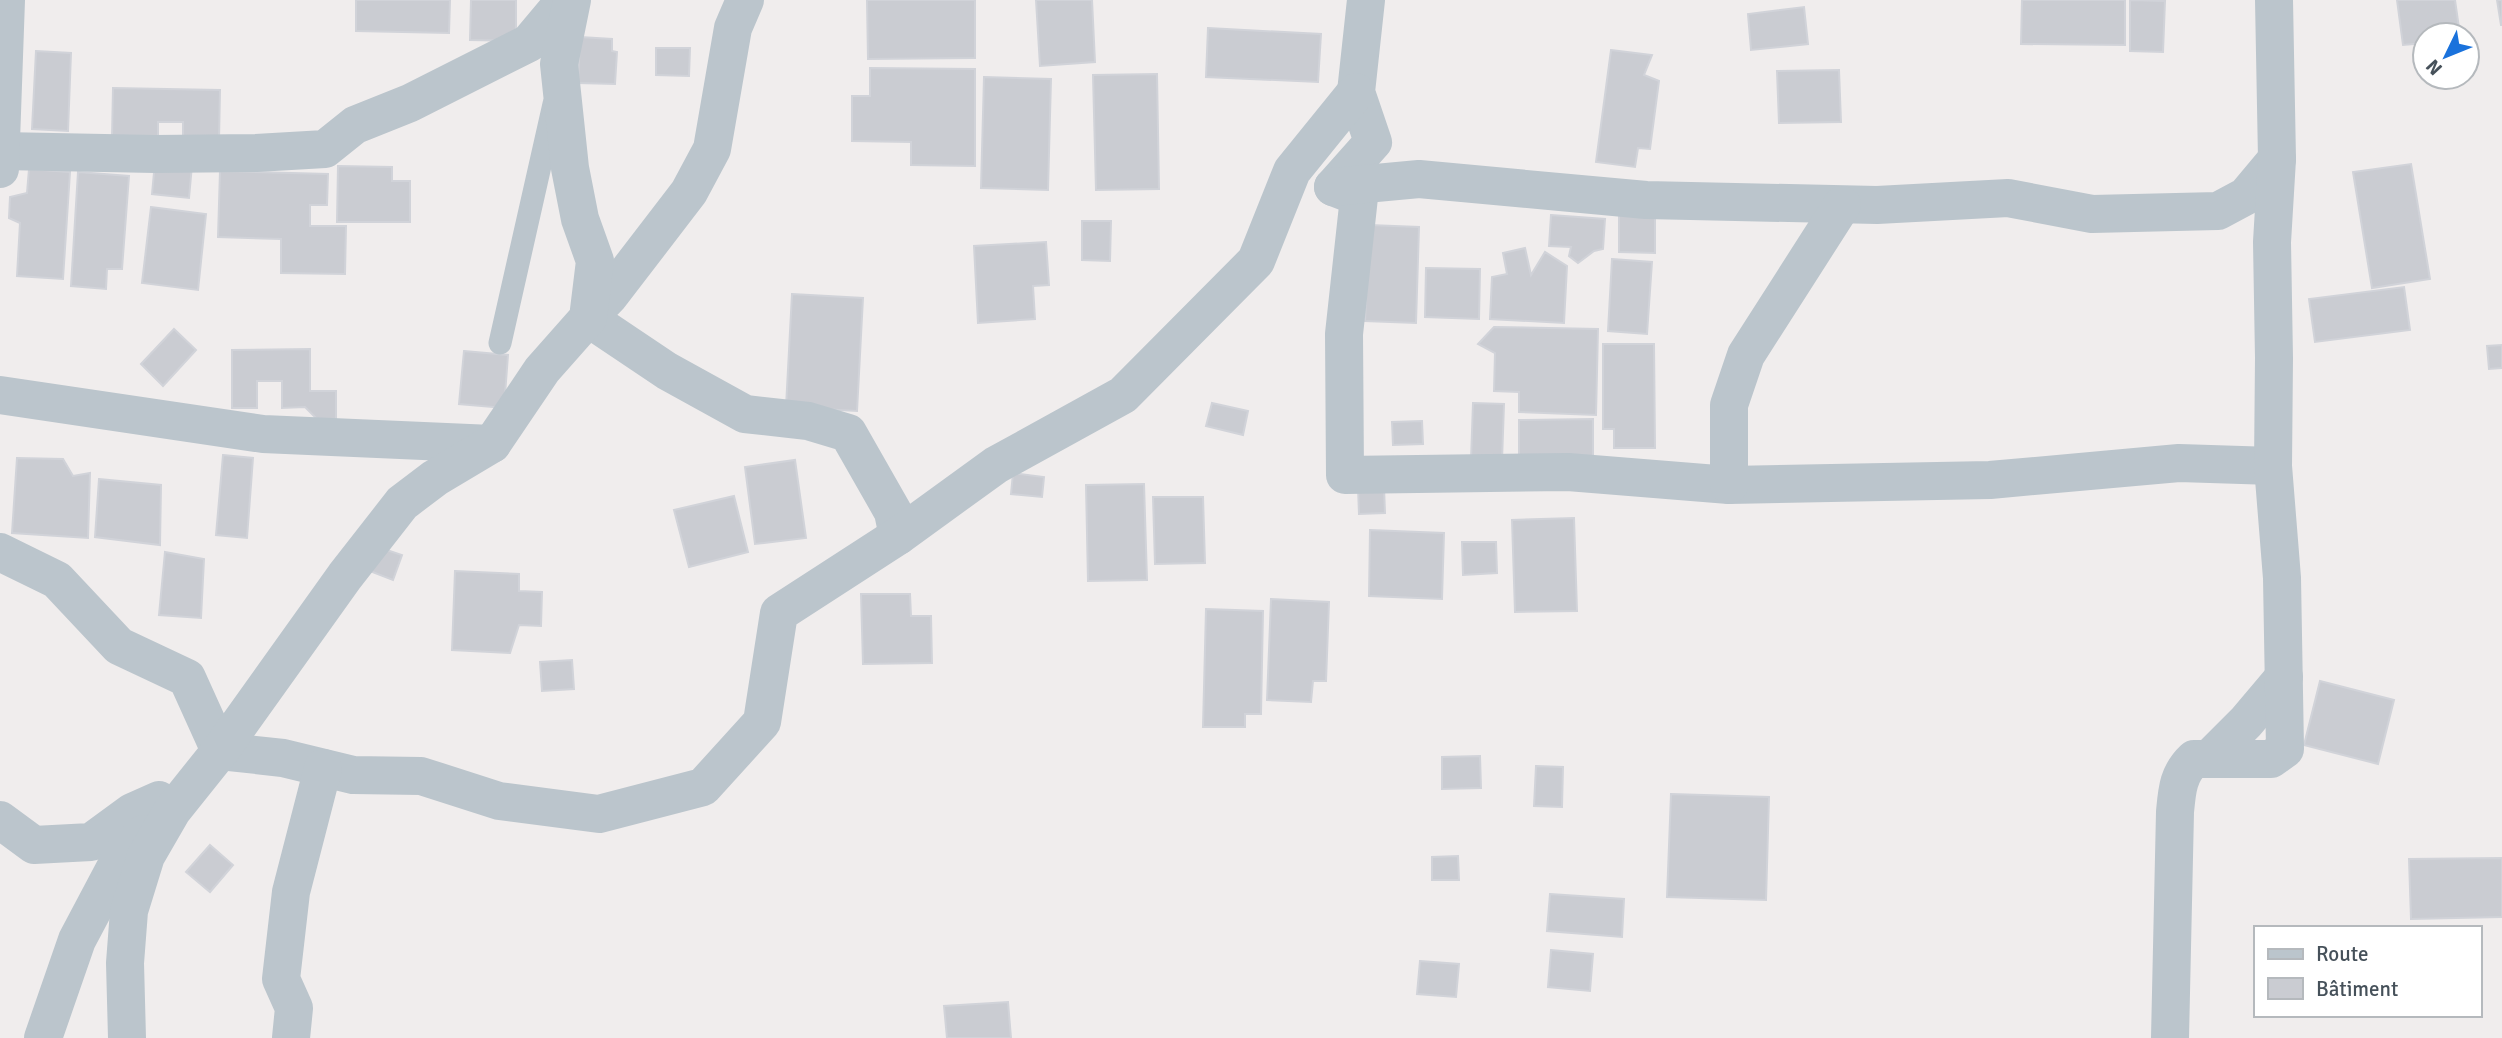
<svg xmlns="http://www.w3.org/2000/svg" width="2502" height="1038" font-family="Signika,sans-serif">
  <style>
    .building { fill: #caccd2; stroke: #d1d3d9; stroke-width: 2 }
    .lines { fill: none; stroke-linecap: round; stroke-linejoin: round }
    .lane { stroke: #bbc5cc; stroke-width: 23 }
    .street { stroke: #bbc5cc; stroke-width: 38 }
  </style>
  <rect width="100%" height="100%" fill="#f0eded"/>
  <g class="building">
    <polygon points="356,0 450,0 449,33 356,31"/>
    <polygon points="471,0 516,0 516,41 470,40"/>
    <polygon points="867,0 975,0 975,58 868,59"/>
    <polygon points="1036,0 1092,0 1095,62 1040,66"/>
    <polygon points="2022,0 2125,0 2125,45 2021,44"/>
    <polygon points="2130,0 2165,1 2163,52 2130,51"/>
    <polygon points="2397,0 2455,0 2460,35 2425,35 2425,43 2403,45"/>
    <polygon points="2497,0 2502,0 2502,25 2501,25"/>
    <polygon points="1804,7 1808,44 1751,50 1748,14"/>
    <polygon points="1208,28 1321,34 1318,82 1206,77"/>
    <polygon points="580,37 612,39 612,51 617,52 615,84 578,83"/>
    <polygon points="656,48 690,48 689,76 656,75"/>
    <polygon points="1611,50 1652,55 1644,75 1659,81 1650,149 1638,148 1635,167 1596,162"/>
    <polygon points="36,51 71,53 68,131 32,129"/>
    <polygon points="870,68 975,69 975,166 911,165 911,142 852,141 852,96 870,96"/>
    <polygon points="1839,70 1841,122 1779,123 1777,71"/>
    <polygon points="1157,74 1159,189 1096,190 1093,75"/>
    <polygon points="984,77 1051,79 1048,190 981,188"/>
    <polygon points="113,88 220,90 219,140 183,139 183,122 158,122 158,140 112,138"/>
    <polygon points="155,162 192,165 189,198 152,194"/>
    <polygon points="2411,164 2430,279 2372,288 2353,172"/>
    <polygon points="338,166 392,167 392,181 410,181 410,222 337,222"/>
    <polygon points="29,169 70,172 63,279 17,276 20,223 9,218 10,197 27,193"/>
    <polygon points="220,171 328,174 327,205 310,205 310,226 346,226 345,274 281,273 281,239 218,237"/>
    <polygon points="78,172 129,176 122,269 107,269 106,289 71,286"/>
    <polygon points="151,207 206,214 198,290 142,283"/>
    <polygon points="1551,215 1605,219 1603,249 1594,251 1578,263 1569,256 1571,247 1549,246"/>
    <polygon points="1619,215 1655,215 1655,253 1619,252"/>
    <polygon points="1082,221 1111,221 1110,261 1082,260"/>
    <polygon points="1369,225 1419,227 1416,323 1365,321"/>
    <polygon points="1046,242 1049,285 1033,286 1035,319 978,323 974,246"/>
    <polygon points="1525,248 1531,275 1545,252 1567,266 1564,323 1490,319 1492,277 1507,274 1503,253"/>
    <polygon points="1612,259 1652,262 1647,334 1608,331"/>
    <polygon points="1426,268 1480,269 1479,319 1425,317"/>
    <polygon points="2404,287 2410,330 2315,342 2309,299"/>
    <polygon points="792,294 863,298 857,411 786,407"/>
    <polygon points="1494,327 1598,329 1596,415 1519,412 1519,392 1494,391 1495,353 1478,344"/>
    <polygon points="174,329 196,350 163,386 141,364"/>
    <polygon points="1603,344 1654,344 1655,448 1614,448 1614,429 1603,429"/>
    <polygon points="2502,345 2502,368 2489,369 2487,346"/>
    <polygon points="310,349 310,391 336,391 336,420 318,420 305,407 282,408 282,381 257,381 257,408 232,408 232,350"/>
    <polygon points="464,351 508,355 504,408 459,404"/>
    <polygon points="1212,403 1248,411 1243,435 1206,426"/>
    <polygon points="1473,403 1504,404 1502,461 1471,460"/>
    <polygon points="1593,419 1593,462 1519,463 1519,420"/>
    <polygon points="1422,421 1423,444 1393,445 1392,422"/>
    <polygon points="223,455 253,458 247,538 216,535"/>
    <polygon points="17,458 63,459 73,476 90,473 88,538 12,533"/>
    <polygon points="795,460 806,538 755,544 745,467"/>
    <polygon points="1013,473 1044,477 1042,497 1011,494"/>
    <polygon points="99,479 161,485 160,545 95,537"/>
    <polygon points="1144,484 1147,580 1088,581 1086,485"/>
    <polygon points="1358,487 1384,487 1385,513 1359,514"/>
    <polygon points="734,496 748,552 689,567 674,510"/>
    <polygon points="1153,497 1203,497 1205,563 1155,564"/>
    <polygon points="1574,518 1577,611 1515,612 1512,520"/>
    <polygon points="1370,530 1444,533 1442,599 1369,596"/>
    <polygon points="1462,542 1496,542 1497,573 1463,575"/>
    <polygon points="375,546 402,555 393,580 367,570"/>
    <polygon points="165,552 204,559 201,618 159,615"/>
    <polygon points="455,571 519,574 519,591 542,592 541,626 519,625 510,653 452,650"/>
    <polygon points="861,594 910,594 911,616 931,616 932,663 863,664"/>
    <polygon points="1271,599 1329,602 1326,681 1313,681 1311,702 1267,700"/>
    <polygon points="1206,609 1263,611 1261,714 1245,714 1245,727 1203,727"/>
    <polygon points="572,660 574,689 542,691 540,662"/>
    <polygon points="2320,681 2394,700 2378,764 2304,745"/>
    <polygon points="1480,756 1481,788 1442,789 1442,757"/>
    <polygon points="1536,766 1563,767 1562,807 1534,806"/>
    <polygon points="1671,794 1769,797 1766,900 1667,897"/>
    <polygon points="210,845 233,865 210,892 186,872"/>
    <polygon points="1458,856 1459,880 1432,880 1432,857"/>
    <polygon points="2502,858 2502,917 2411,919 2409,859"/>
    <polygon points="1550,894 1624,899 1622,937 1547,931"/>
    <polygon points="1551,950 1593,954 1590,991 1548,987"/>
    <polygon points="1420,961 1459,964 1456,997 1417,994"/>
    <polygon points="1008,1002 1011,1038 947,1038 944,1006"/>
  </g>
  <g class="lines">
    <polyline class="lane" points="500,343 554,104"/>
    <g class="street">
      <polyline points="745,0 733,28 712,149 689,192 610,295 588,318 667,371 745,414 808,421 848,433 893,512 898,536"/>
      <polyline points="1366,0 1356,92 1373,142 1333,187 1359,197 1344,334 1345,475 1568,472 1729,485 1990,480 2179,463 2273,466"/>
      <polyline points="0,153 2,151 155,154 256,153 325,149 355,125 410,103 529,43 565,0"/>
      <polyline points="0,169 6,0"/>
      <polyline points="1333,187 1419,179 1646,200 1877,205 2008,198 2092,214 2218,211 2246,196 2277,159"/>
      <polyline points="0,395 263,434 492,444"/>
      <polyline points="1729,485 1729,405 1746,355 1842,205"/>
      <polyline points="0,552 57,580 119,646 187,678 220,751 283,758 353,775 421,776 499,801 599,814 703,787 762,722 779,613 898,536 996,465 1123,395 1256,261 1292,171 1356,92"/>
      <polyline points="2209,759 2246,722 2284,677"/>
      <polyline points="0,820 34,845 91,842 132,812 159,800"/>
      <polyline points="43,1038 77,940 122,855 143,834"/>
      <polyline points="127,1038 125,963 129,911 146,856 172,811 220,751 345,576 402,503 435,478 492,444 542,370 588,318 595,261 580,219 570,168 559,64 572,0"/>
      <polyline points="291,1038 294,1008 281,979 291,892 323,768"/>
      <path d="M 2170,1038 L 2175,812 C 2177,790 2178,774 2194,759 L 2271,759 L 2285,749 L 2282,578 L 2273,466 L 2274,358 L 2272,242 L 2277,159 L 2274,0"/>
    </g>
  </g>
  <rect x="2254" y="926" width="228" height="91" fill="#ffffff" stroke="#b5b9bd" stroke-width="2"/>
  <rect x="2268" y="949" width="35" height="10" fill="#bbc5cc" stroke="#b5b9bd" stroke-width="2"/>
  <text x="2316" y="961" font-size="21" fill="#46515a">Route</text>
  <rect x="2268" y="978" width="35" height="21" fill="#caccd2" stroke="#b5b9bd" stroke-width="2"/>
  <text x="2316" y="996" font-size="21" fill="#46515a">Bâtiment</text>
  <g transform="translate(2446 56) rotate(227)"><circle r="33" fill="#ffffff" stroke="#b5b9bd" stroke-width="2"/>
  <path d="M0-5L12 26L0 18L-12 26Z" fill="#1a72dc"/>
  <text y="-10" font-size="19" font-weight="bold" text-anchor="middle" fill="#46515a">N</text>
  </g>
</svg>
